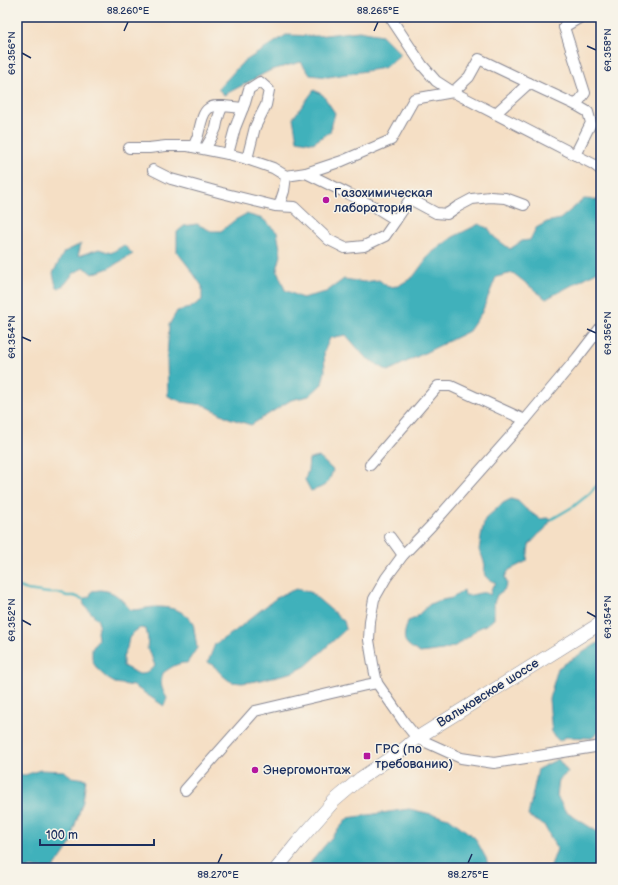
<svg xmlns="http://www.w3.org/2000/svg" width="618" height="885" font-family="'Balsamiq Sans',sans-serif">
  <style>
    .water { fill: #41b1bb; stroke: #2e708c; fill-rule: evenodd }
    .lines { fill: none; stroke-linecap: round; stroke-linejoin: round }
    .stream { stroke: #41b1bb; stroke-width: 2.5 }
    .minor-casing { stroke: #888792; stroke-width: 12 }
    .major-casing { stroke: #888792; stroke-width: 14 }
    .minor { stroke: #fff; stroke-width: 10 }
    .major { stroke: #fff; stroke-width: 13 }
    .ticks { fill: none; stroke: #1b2f5e; stroke-width: 1.5 }
    .poi-dot { fill: #b5179e; stroke: #f7f3e8; stroke-width: 1.5 }
    .labels { text-anchor: middle; dominant-baseline: central; stroke-width: 3; stroke-linejoin: round; paint-order: stroke }
    .poi-label { font-size: 13px; fill: #1b2f5e; stroke: #f7f3e8; text-anchor: start }
    .street-label { font-size: 13px; fill: #1b2f5e; stroke: #f7f3e8 }
    .neatline { fill: none; stroke: #1b2f5e; stroke-width: 1.5 }
    .ticks-label { font-size: 10px; text-anchor: middle; fill: #1b2f5e }
  </style>
  <rect width="100%" height="100%" fill="#f7f3e8"/>
  <filter id="ink" filterUnits="userSpaceOnUse"><feTurbulence type="fractalNoise" baseFrequency=".025" numOctaves="2"/><feDisplacementMap in="SourceGraphic" scale="8" xChannelSelector="R" yChannelSelector="G"/><feConvolveMatrix kernelMatrix="1 2 1 2 8 2 1 2 1" color-interpolation-filters="sRGB"/></filter>
  <filter id="wash" filterUnits="userSpaceOnUse"><feTurbulence type="fractalNoise" baseFrequency=".012" numOctaves="4" result="noise"/><feDisplacementMap in="SourceGraphic" scale="16" xChannelSelector="R" yChannelSelector="G"/><feGaussianBlur stdDeviation="0.9" result="paint"/><feColorMatrix in="noise" values="0 0 0 0 0 0 0 0 0 0 0 0 0 0 0 0 0 1.4 0 .05"/><feComposite in="paint" operator="in"/></filter>
  <g filter="url(#wash)">
    <rect width="100%" height="100%" fill="#f5dfc5"/>
    <g class="water">
      <polygon points="359,31 382,35 401,54 384,68 328,77 310,75 301,62 271,70 224,95 218,89 242,63 286,35 317,36"/>
      <polygon points="314,90 323,95 335,113 330,132 313,143 297,140 293,118"/>
      <polygon points="584,199 599,200 601,202 601,267 600,270 546,299 513,273 496,277 482,312 469,331 388,371 365,357 346,335 330,338 324,352 325,371 322,384 309,396 291,400 251,425 229,418 204,405 182,402 168,396 167,359 169,325 177,311 190,308 202,300 202,286 188,266 177,252 177,232 184,226 197,224 211,231 221,231 235,220 246,214 263,219 277,232 281,255 277,270 285,290 302,298 326,292 344,279 364,282 379,280 388,287 398,286 413,277 430,254 453,237 479,224 489,229 494,237 510,249 522,241 530,240 536,228 547,222 560,219"/>
      <polygon points="81,244 78,256 99,249 111,253 124,245 133,254 109,268 92,274 84,267 73,274 65,284 59,288 56,286 53,273 64,252"/>
      <path d="M 319,457 L 333,470 C 328,485 326,486 311,491 L 305,480 L 308,470 L 309,459 Z"/>
      <path d="M 511,499 L 518,501 L 526,509 L 540,519 L 546,518 L 552,519 L 544,530 L 539,534 L 529,545 L 527,561 L 509,570 L 505,577 L 507,584 L 504,590 L 497,595 L 494,603 L 494,619 L 488,624 L 477,629 L 470,636 L 455,646 L 443,650 L 420,653 C 402,642 402,641 408,621 L 416,618 L 421,612 L 430,604 L 437,601 L 452,598 L 464,590 L 465,595 C 474,597 482,589 490,595 L 492,587 L 496,583 L 488,579 L 485,576 L 484,571 L 485,565 L 482,556 L 479,550 L 482,531 L 485,519 L 503,503 Z"/>
      <polygon points="296,589 310,592 344,621 346,629 306,666 294,672 256,681 242,683 232,682 228,680 221,674 215,667 208,662 215,644 234,632 257,613 279,596"/>
      <path d="M 100,590 C 117,591 121,600 131,610 C 137,610 142,609 147,608 C 156,606 173,607 181,612 C 186,615 189,619 193,622 L 197,648 L 187,663 C 178,662 170,668 163,673 C 160,684 161,688 167,698 L 164,706 L 134,686 L 115,683 L 108,679 L 98,670 L 94,664 L 92,658 L 92,649 L 98,639 L 97,632 L 99,624 L 97,619 L 84,605 L 83,599 L 90,596 L 92,591 ZM 140,628 L 146,629 L 148,639 L 147,649 L 151,655 L 155,666 C 152,670 147,671 143,674 L 139,674 L 123,666 L 123,656 L 127,648 L 129,638 L 134,632 Z"/>
      <polygon points="601,641 601,730 592,738 566,737 559,741 552,734 549,699 558,668"/>
      <polygon points="558,759 568,772 559,780 557,796 566,812 601,834 601,868 550,868 557,849 544,825 528,816 538,769"/>
      <polygon points="40,770 64,771 72,777 86,779 83,801 73,831 74,839 54,868 17,868 17,774 25,775"/>
      <polygon points="409,809 449,818 475,838 486,858 489,868 311,868 310,863 348,818"/>
    </g>
    <g class="lines">
      <g class="stream">
        <polyline points="552,519 574,506 589,494 601,481"/>
        <polyline points="20,587 27,590 48,593 58,593 67,596 74,596 83,599"/>
      </g>
    </g>
  </g>
  <g filter="url(#ink)">
    <g class="lines">
      <g class="minor-casing">
        <g id="minor">
          <polyline points="390,17 422,65 436,81 453,92 469,77 479,59 529,83"/>
          <polyline points="564,27 581,17"/>
          <polygon points="260,82 269,90 266,105 255,127 247,159 228,154 235,128 245,103 249,89"/>
          <polyline points="495,114 529,83 576,105 585,93 564,27 568,17"/>
          <path d="M 193,147 C 195,143 197,139 198,135 C 200,128 202,113 208,109 C 212,105 218,106 223,106"/>
          <polyline points="129,148 149,148 166,146 188,146 228,154"/>
          <path d="M 205,149 C 209,142 213,136 216,128 C 218,119 218,114 223,106 L 243,108"/>
          <polyline points="575,155 591,123 588,112 576,105"/>
          <polyline points="247,159 273,168 286,176 284,191 279,206"/>
          <polyline points="153,170 171,179 222,193 275,206 294,207 329,240 345,248 364,246 385,236 396,220 375,207 306,173"/>
          <polyline points="286,176 306,173 342,161 391,140 414,99 453,92 593,164 601,170"/>
          <polyline points="396,220 410,199 436,213 447,214 457,207 472,199 490,197 505,198 524,205"/>
          <polyline points="601,327 577,358 525,420 431,526 403,555 386,578 374,599 370,621 369,640 373,664 377,683 404,722 417,738 461,758 494,763 601,746"/>
          <polyline points="370,465 438,386 451,386 525,420"/>
          <polyline points="390,537 403,555"/>
          <polyline points="185,790 255,711 366,685 377,683"/>
        </g>
      </g>
      <g class="major-casing">
        <polyline id="major" points="277,868 298,842 334,801 361,778 405,748 417,738 601,623"/>
      </g>
      <use href="#minor" class="minor"/>
      <use href="#major" class="major"/>
    </g>
  </g>
  <path class="ticks" d="M 124,31 L 128,22M 374,31 L 378,22M 587,46 L 596,50M 22,53 L 31,58M 587,329 L 596,333M 22,337 L 31,341M 587,612 L 596,617M 22,620 L 31,625M 218,863 L 222,854M 468,863 L 472,854"/>
  <g class="poi-dot">
    <circle cx="326" cy="200" r="4"/>
    <rect x="363" y="752" width="8" height="8" rx="2"/>
    <circle cx="255" cy="770" r="4"/>
  </g>
  <g class="labels">
    <g class="poi-label">
      <text x="334" y="193">Газохимическая<tspan x="334" dy="15">лаборатория</tspan></text>
      <text x="375" y="749">ГРС (по<tspan x="375" dy="15">требованию)</tspan></text>
      <text x="263" y="770">Энергомонтаж</text>
    </g>
    <g class="street-label">
      <text transform="translate(488 693) rotate(-32)">Вальковское шоссе</text>
    </g>
  </g>
  <rect width="618" height="885" fill="none" stroke="#f7f3e8" stroke-width="44"/>
  <path d="M40 839v6h114v-6" fill="none" stroke="#1b2f5e" stroke-width="2"/>
  <text x="46" y="839" font-size="12" fill="#1b2f5e" stroke="#f7f3e8" stroke-width="3" paint-order="stroke">100 m</text>
  <rect x="22" y="22" width="574" height="841" class="neatline"/>
  <g class="ticks-label">
    <text x="128" y="14">88.260°E</text>
    <text x="378" y="14">88.265°E</text>
    <text transform="translate(607 50) rotate(-90)" y="4">69.358°N</text>
    <text transform="translate(11 53) rotate(-90)" y="4">69.356°N</text>
    <text transform="translate(607 333) rotate(-90)" y="4">69.356°N</text>
    <text transform="translate(11 337) rotate(-90)" y="4">69.354°N</text>
    <text transform="translate(607 617) rotate(-90)" y="4">69.354°N</text>
    <text transform="translate(11 620) rotate(-90)" y="4">69.352°N</text>
    <text x="218" y="878">88.270°E</text>
    <text x="468" y="878">88.275°E</text>
  </g>
</svg>
